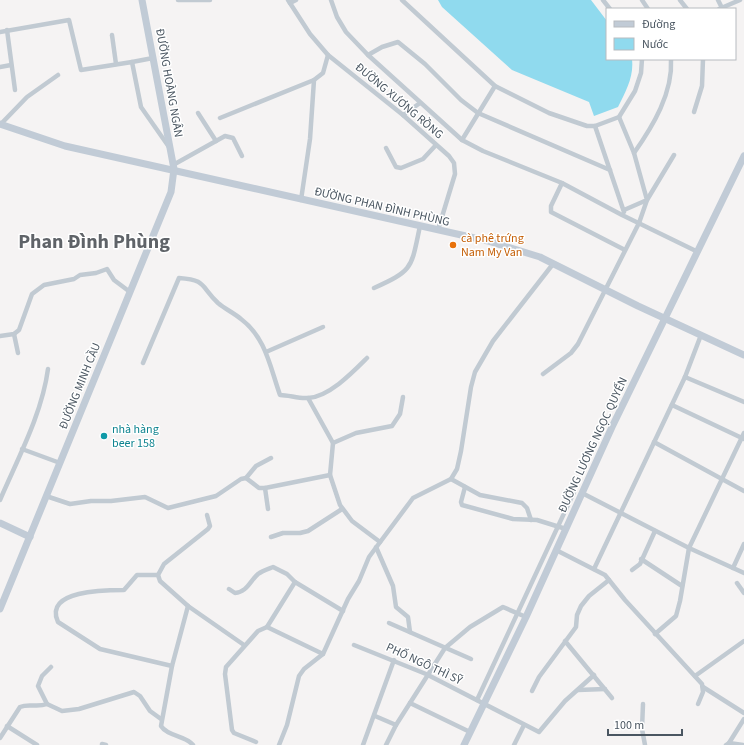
<svg xmlns="http://www.w3.org/2000/svg" width="744" height="745" font-family="'Source Sans 3',sans-serif">
  <style>
    .water { fill: #90daee }
    .lines { fill: none; stroke-linecap: round; stroke-linejoin: round }
    .street { stroke: #c1cad2; stroke-width: 4.5 }
    .secondary { stroke: #c1cbd6; stroke-width: 7 }
    .food-dot { fill: #e8710a; stroke: #fff; stroke-width: 1.5 }
    .culture-dot { fill: #0f9aa8; stroke: #fff; stroke-width: 1.5 }
    .labels { text-anchor: middle; dominant-baseline: central; stroke-width: 3; stroke-linejoin: round; paint-order: stroke }
    .street-label { font-size: 12px; fill: #4a5661; stroke: #fff }
    .food-label { font-size: 12px; fill: #c56008; stroke: #fff; text-anchor: start }
    .culture-label { font-size: 12px; fill: #0d838f; stroke: #fff; text-anchor: start }
    .town-label { font-size: 20px; font-weight: bold; fill: #5f6368; stroke: #fff }
  </style>
  <rect width="100%" height="100%" fill="#f5f3f3"/>
  <path class="water" d="M 438,0 L 591,0 L 607,21 L 607,59 L 632,59 C 634,77 626,91 618,107 L 594,116 L 589,102 L 512,70 L 442,7 Z"/>
  <g class="lines">
    <g class="street">
      <polyline points="178,0 210,0"/>
      <polyline points="288,0 310,34 328,55 403,115 449,156 454,163 455,174 438,230"/>
      <polyline points="331,0 337,17 346,32 368,55 462,140 483,151 562,183 622,215 698,252"/>
      <polyline points="402,0 495,86 549,113 587,126 595,126 619,117 635,91 641,73 642,59"/>
      <polyline points="603,0 610,9"/>
      <polyline points="642,0 648,9"/>
      <polyline points="680,0 687,9"/>
      <polyline points="718,0 722,8"/>
      <polyline points="290,3 296,0"/>
      <polyline points="719,9 740,0"/>
      <polyline points="7,30 15,90"/>
      <polyline points="0,32 69,20 81,70 132,62 141,107 169,147"/>
      <polyline points="112,35 116,64"/>
      <polyline points="368,55 382,47 398,42 425,64 461,100 478,113 610,170"/>
      <polyline points="132,62 153,58"/>
      <polyline points="0,67 11,65"/>
      <polyline points="694,112 702,86 703,59"/>
      <polyline points="198,113 216,141"/>
      <polyline points="403,115 420,103"/>
      <polyline points="619,117 634,153 647,200 624,210"/>
      <polyline points="220,118 314,80"/>
      <polyline points="1,124 27,97 58,75"/>
      <polyline points="595,126 624,212"/>
      <polyline points="462,140 495,86"/>
      <polyline points="386,148 396,167 401,168 423,159 436,145"/>
      <path d="M 634,153 C 653,126 673,93 671,59"/>
      <polyline points="173,165 225,136 233,138 242,156"/>
      <polyline points="562,183 551,206 551,212 625,250"/>
      <polyline points="301,200 310,139 314,80 323,73 328,55"/>
      <path d="M 374,288 C 414,270 411,268 420,226"/>
      <polyline points="14,334 18,353"/>
      <polyline points="0,336 14,334 19,330 32,294 44,285 74,279 80,275 96,273 107,269 114,280 130,292"/>
      <polyline points="266,352 323,327"/>
      <path d="M 143,363 L 179,278 C 207,280 200,286 218,303 C 225,309 234,313 241,319 C 266,338 270,367 280,395 C 289,395 299,399 308,398 C 329,397 353,372 367,358"/>
      <polyline points="543,374 571,353 578,344 639,223 647,200 674,155"/>
      <polyline points="685,377 744,402"/>
      <polyline points="308,398 333,443 330,475 340,505 352,521 380,542"/>
      <polyline points="672,405 744,439"/>
      <polyline points="654,442 744,491"/>
      <polyline points="333,443 356,433 392,426 400,414 403,397"/>
      <polyline points="22,449 60,463"/>
      <polyline points="246,478 256,466 271,458"/>
      <polyline points="451,479 480,495 522,503 527,508 531,520"/>
      <polyline points="465,487 461,502 462,505 513,519 537,520 566,529"/>
      <polyline points="265,488 268,509"/>
      <polyline points="582,493 689,548 744,573"/>
      <polyline points="46,496 70,504 91,501 111,501 145,497 168,508 216,496 241,479 246,478 259,488 265,488 330,475"/>
      <path d="M 0,500 C 18,458 42,414 48,369"/>
      <polyline points="207,515 210,526 208,529 164,564 158,575 160,581 188,606 244,645"/>
      <polyline points="271,537 283,533 300,533 308,531 342,509"/>
      <polyline points="376,547 393,586 396,607 408,617 410,632"/>
      <polyline points="556,550 605,575 625,600 702,684 703,692 698,704"/>
      <polyline points="641,559 682,586"/>
      <polyline points="733,568 744,544"/>
      <polyline points="594,569 685,377 701,335"/>
      <polyline points="632,570 640,564 655,531"/>
      <path d="M 158,575 L 137,575 L 124,590 C 106,590 43,590 58,622 L 100,649 L 172,666"/>
      <polyline points="737,583 744,593"/>
      <path d="M 229,589 L 235,593 C 247,592 250,581 258,574 C 262,571 268,569 273,567 L 287,574 L 295,582"/>
      <path d="M 188,606 L 172,666 L 161,726 C 168,737 185,735 193,745"/>
      <polyline points="389,623 471,659"/>
      <polyline points="267,627 323,654"/>
      <polyline points="655,634 676,616 680,601 689,548 744,433"/>
      <polyline points="565,641 612,698"/>
      <polyline points="354,645 426,674 539,732 565,701 594,675"/>
      <polyline points="695,676 744,641"/>
      <polyline points="703,687 744,713"/>
      <polyline points="578,690 605,689"/>
      <polyline points="532,691 539,677 576,627 577,615 581,606 589,596 609,580"/>
      <polyline points="477,700 574,492"/>
      <polyline points="410,703 470,732"/>
      <polyline points="47,704 62,711 79,709 134,692 140,696 150,711 161,719"/>
      <polyline points="643,704 642,729 645,745"/>
      <polyline points="375,716 396,725"/>
      <polyline points="7,726 37,745"/>
      <path d="M 0,738 L 20,707 C 29,703 37,708 47,704 L 38,686 L 42,676 L 51,667"/>
      <polyline points="256,742 234,733 232,730 225,674 226,667 258,631 267,627 295,582 343,611"/>
      <polyline points="729,743 743,745"/>
      <polyline points="102,744 106,745"/>
      <polyline points="279,745 287,725 299,676 304,669 323,654 348,599 359,581 369,557 413,498 451,479 457,469 461,451 471,387 475,372 493,341 553,264"/>
      <polyline points="363,745 394,660"/>
      <polyline points="386,745 396,725 445,648 470,627 503,607 526,617"/>
      <polyline points="514,745 524,725"/>
      <polyline points="726,745 729,743 744,719"/>
    </g>
    <g class="secondary">
      <polyline points="0,124 65,146 488,241 540,257 638,306 744,355"/>
      <polyline points="0,523 30,537"/>
      <polyline points="0,609 171,192 174,169 142,0"/>
      <polyline points="464,745 526,617 612,427 744,156"/>
    </g>
  </g>
  <circle class="food-dot" cx="453" cy="245" r="4"/>
  <circle class="culture-dot" cx="104" cy="436" r="4"/>
  <g class="labels">
    <g class="street-label">
      <text transform="translate(169 83) rotate(80)">ĐƯỜNG HOÀNG NGÂN</text>
      <text transform="translate(399 101) rotate(40)">ĐƯỜNG XƯƠNG RỒNG</text>
      <text transform="translate(382 207) rotate(13)">ĐƯỜNG PHAN ĐÌNH PHÙNG</text>
      <text transform="translate(80 386) rotate(-68)">ĐƯỜNG MINH CẦU</text>
      <text transform="translate(593 445) rotate(-65)">ĐƯỜNG LƯƠNG NGỌC QUYẾN</text>
      <text transform="translate(424 664) rotate(25)">PHỐ NGÔ THÌ SỸ</text>
    </g>
    <g class="food-label">
      <text x="461" y="238">cà phê trứng<tspan x="461" dy="14">Nam My Van</tspan></text>
    </g>
    <g class="culture-label">
      <text x="112" y="429">nhà hàng<tspan x="112" dy="14">beer 158</tspan></text>
    </g>
    <g class="town-label">
      <text x="94" y="242">Phan Đình Phùng</text>
    </g>
  </g>
  <rect x="606" y="8" width="130" height="52" fill="#ffffff" stroke="#b7bbc0"/>
  <rect x="614" y="21" width="20" height="6" fill="#c1cbd6" stroke="#b7bbc0"/>
  <text x="642" y="28" font-size="12" fill="#4a5661">Đường</text>
  <rect x="614" y="38" width="20" height="12" fill="#90daee" stroke="#b7bbc0"/>
  <text x="642" y="48" font-size="12" fill="#4a5661">Nước</text>
  <path d="M608 729v6h74v-6" fill="none" stroke="#4a5661" stroke-width="2"/>
  <text x="614" y="729" font-size="12" fill="#4a5661" stroke="#ffffff" stroke-width="3" paint-order="stroke">100 m</text>
</svg>
